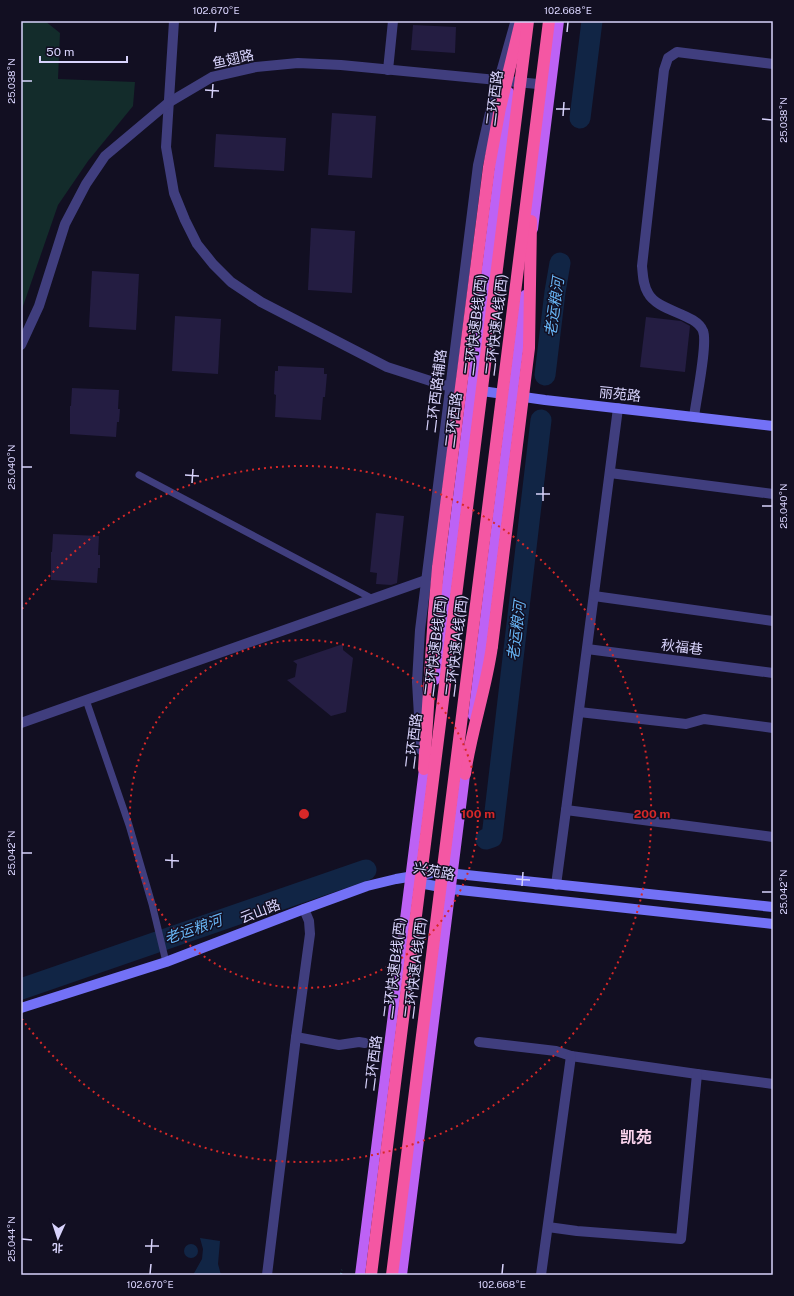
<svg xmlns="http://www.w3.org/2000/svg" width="794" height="1296" font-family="'Public Sans','Noto Sans SC',sans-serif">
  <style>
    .green { fill: #132c2b }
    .water { fill: #112545 }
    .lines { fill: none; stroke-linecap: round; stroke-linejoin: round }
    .river { stroke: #112545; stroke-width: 21 }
    .building { fill: #241d42 }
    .path { stroke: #37ada5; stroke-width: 2; stroke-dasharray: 2 3; stroke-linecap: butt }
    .lane { stroke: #403e7e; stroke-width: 7 }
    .street { stroke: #403e7e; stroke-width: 10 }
    .secondary { stroke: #7371f6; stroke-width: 10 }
    .primary { stroke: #bd62f5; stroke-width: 10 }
    .highway { stroke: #f457a3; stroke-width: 12 }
    .highway-bridge { stroke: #f457a3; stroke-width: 12 }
    .ticks { fill: none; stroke: #d8d3fc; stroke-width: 1.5 }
    .ring { fill: none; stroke: #d62828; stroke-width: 2; stroke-dasharray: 2 4 }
    .labels { text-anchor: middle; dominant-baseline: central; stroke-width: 3; stroke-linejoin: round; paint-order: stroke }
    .street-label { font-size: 14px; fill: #d8d3fc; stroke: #120f22 }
    .water-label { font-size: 15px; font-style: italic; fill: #68b5f5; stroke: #120f22 }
    .quarter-label { font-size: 16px; font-weight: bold; fill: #fcd5ee; stroke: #120f22 }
    .centre { fill: #d62828; stroke: #120f22; stroke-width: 2 }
    .ring-label { font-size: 12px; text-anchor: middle; font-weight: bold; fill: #d62828; stroke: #120f22; stroke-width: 3; stroke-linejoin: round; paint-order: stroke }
    .neatline { fill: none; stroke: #d8d3fc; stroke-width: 1.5 }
    .ticks-label { font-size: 10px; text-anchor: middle; fill: #d8d3fc }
  </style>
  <rect width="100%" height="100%" fill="#120f22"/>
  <polygon class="green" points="21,21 45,21 60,33 58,79 135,82 133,106 88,161 58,205 21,312"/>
  <g class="water">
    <polygon points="200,1238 220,1241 218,1264 221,1275 193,1275 202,1259 203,1249"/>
    <circle cx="191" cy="1251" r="7"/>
  </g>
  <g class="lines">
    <g class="river">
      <polyline points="580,118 592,21"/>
      <polyline points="545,375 555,292 560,263"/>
      <polyline points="486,839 492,837 541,420"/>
      <polyline points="21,989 366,870"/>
    </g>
  </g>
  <g class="building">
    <polygon points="413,25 456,27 455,53 411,50"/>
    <polygon points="332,113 376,116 372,178 328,175"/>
    <polygon points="216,134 286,138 284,171 214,167"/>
    <polygon points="311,228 355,231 352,293 308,290"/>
    <polygon points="92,271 139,274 136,330 89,327"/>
    <polygon points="175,316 221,319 218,374 172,371"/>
    <polygon points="646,317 681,321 690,326 685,372 640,367"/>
    <polygon points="278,366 324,368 324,374 327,374 325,397 323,397 321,420 275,417 276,395 274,394 275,371 278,371"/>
    <polygon points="72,388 119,390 118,409 120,409 119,422 117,422 116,437 70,434 70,406 71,406"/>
    <polygon points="376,513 404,516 397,583 391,585 376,584 377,573 370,572"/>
    <polygon points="53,534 99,536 98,555 100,555 100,568 98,568 97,583 51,580 51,552 52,552"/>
    <polygon points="343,644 343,650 353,658 346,712 331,716 287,680 295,677 297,664 293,661"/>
  </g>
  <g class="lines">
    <polyline class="path" points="341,1275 342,1270"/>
    <g class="lane">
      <polyline points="139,475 373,599"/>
      <polyline points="86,700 129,825 152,904 166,962"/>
    </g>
    <g class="street">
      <polyline points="174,21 166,147 174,193 185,220 197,244 213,264 231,282 261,302 387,367 443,385 456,387"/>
      <polyline points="388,70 393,21"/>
      <polyline points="21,345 39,306 65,224 86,184 105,156 168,103 212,77 256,67 298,63 341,65 548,85"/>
      <polyline points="618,408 566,810 773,837"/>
      <path d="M 694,417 C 696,400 708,343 703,331 C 696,313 658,312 648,293 C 643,285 643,276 642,266 L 664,70 L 668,58 L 677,52 L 773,64"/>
      <polyline points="610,473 773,494"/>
      <polyline points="594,596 773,621"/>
      <polyline points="587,649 773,673"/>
      <polyline points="579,712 686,724 704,719 773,728"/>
      <polyline points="21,723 426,580"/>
      <polyline points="421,750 417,682 420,630 478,165 492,104 515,23"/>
      <polyline points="556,885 566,810"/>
      <polyline points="296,1037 339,1045 359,1042 365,1043"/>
      <polyline points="479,1042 556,1051 571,1056 697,1074 773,1084"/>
      <polyline points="548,1227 577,1231 681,1239 697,1074"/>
      <polyline points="267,1275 296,1037 310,934 309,921 304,909"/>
      <polyline points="541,1275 571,1056"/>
    </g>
    <g class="secondary">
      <polyline points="475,390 545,400 773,426"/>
      <polyline points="414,882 451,889 773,924"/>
      <polyline points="21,1008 166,962 304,909 367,886 396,879 438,872 773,907"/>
    </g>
    <g class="primary">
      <polyline points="533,229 559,21"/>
      <polyline points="435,680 509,92"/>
      <polyline points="473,716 525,295"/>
      <polyline points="360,1275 425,761"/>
      <polyline points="402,1275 466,767"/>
    </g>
    <g class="highway">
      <polyline points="424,769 434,613 438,568"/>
      <path d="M 465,774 C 471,731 486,690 492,646"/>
    </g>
    <g class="highway-bridge">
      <polyline points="438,568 489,167 500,108 521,21"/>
      <polyline points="492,646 529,348 531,221"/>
      <polyline points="371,1275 528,21"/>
      <polyline points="392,1275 549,21"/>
    </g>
  </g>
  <path class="ticks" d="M 215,32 L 216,22M 567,32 L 568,22M 22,81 L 32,81M 205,90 L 219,91M 212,98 L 213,84M 556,109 L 570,109M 563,116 L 564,102M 762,119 L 772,120M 22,467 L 32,467M 185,475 L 199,476M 192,483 L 193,469M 536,494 L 550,494M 543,501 L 543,487M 762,506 L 772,506M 22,853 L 32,853M 165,860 L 179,861M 172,868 L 172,854M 516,879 L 530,880M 522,886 L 523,872M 762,892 L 772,892M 22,1239 L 32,1240M 145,1246 L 159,1246M 151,1253 L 152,1239M 150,1274 L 151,1264M 502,1274 L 503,1264"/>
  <g class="ring">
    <circle cx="304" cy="814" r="174"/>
    <path d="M22 609A348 348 0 1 1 22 1019"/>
  </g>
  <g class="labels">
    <g class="street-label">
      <text transform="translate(233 59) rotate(-13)">鱼翅路</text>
      <text transform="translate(494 98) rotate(-83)">二环西路</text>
      <text transform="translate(475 325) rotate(-83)">二环快速B线(西)</text>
      <text transform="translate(496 325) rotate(-83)">二环快速A线(西)</text>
      <text transform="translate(436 391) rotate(-83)">二环西路辅路</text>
      <text transform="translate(620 394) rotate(6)">丽苑路</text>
      <text transform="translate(453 420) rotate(-83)">二环西路</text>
      <text transform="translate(435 646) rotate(-83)">二环快速B线(西)</text>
      <text transform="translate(456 646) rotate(-83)">二环快速A线(西)</text>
      <text transform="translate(682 647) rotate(7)">秋福巷</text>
      <text transform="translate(413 741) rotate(-83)">二环西路</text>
      <text transform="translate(434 871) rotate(10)">兴苑路</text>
      <text transform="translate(260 911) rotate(-21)">云山路</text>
      <text transform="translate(394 968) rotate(-83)">二环快速B线(西)</text>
      <text transform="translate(415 968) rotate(-83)">二环快速A线(西)</text>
      <text transform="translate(373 1063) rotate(-83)">二环西路</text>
    </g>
    <g class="water-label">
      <text transform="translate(554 307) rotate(-82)">老运粮河</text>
      <text transform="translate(516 631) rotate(-83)">老运粮河</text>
      <text transform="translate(193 929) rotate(-19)">老运粮河</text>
    </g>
    <g class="quarter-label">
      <text x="636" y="1137">凯苑</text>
    </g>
  </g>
  <circle cx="304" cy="814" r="6" class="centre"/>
  <g class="ring-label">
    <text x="478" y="818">100 m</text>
    <text x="652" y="818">200 m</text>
  </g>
  <rect width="794" height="1296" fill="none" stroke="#120f22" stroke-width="44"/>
  <g transform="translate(58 1238) rotate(183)" stroke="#120f22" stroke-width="3" paint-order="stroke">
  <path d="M0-3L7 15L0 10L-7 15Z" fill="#d8d3fc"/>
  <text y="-6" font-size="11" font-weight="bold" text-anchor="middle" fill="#d8d3fc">北</text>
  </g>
  <path d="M40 56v6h87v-6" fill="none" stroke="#d8d3fc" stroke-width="2"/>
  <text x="46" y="56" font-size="12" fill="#d8d3fc" stroke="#120f22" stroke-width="3" paint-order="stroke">50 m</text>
  <rect x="22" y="22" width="750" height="1252" class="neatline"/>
  <g class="ticks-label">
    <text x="216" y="14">102.670°E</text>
    <text x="568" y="14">102.668°E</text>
    <text transform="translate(11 81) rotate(-90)" y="4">25.038°N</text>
    <text transform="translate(783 120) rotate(-90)" y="4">25.038°N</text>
    <text transform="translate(11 467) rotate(-90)" y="4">25.040°N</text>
    <text transform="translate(783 506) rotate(-90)" y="4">25.040°N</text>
    <text transform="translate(11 853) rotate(-90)" y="4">25.042°N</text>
    <text transform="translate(783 892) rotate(-90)" y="4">25.042°N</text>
    <text transform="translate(11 1239) rotate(-90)" y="4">25.044°N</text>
    <text x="150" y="1288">102.670°E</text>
    <text x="502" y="1288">102.668°E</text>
  </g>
</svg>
